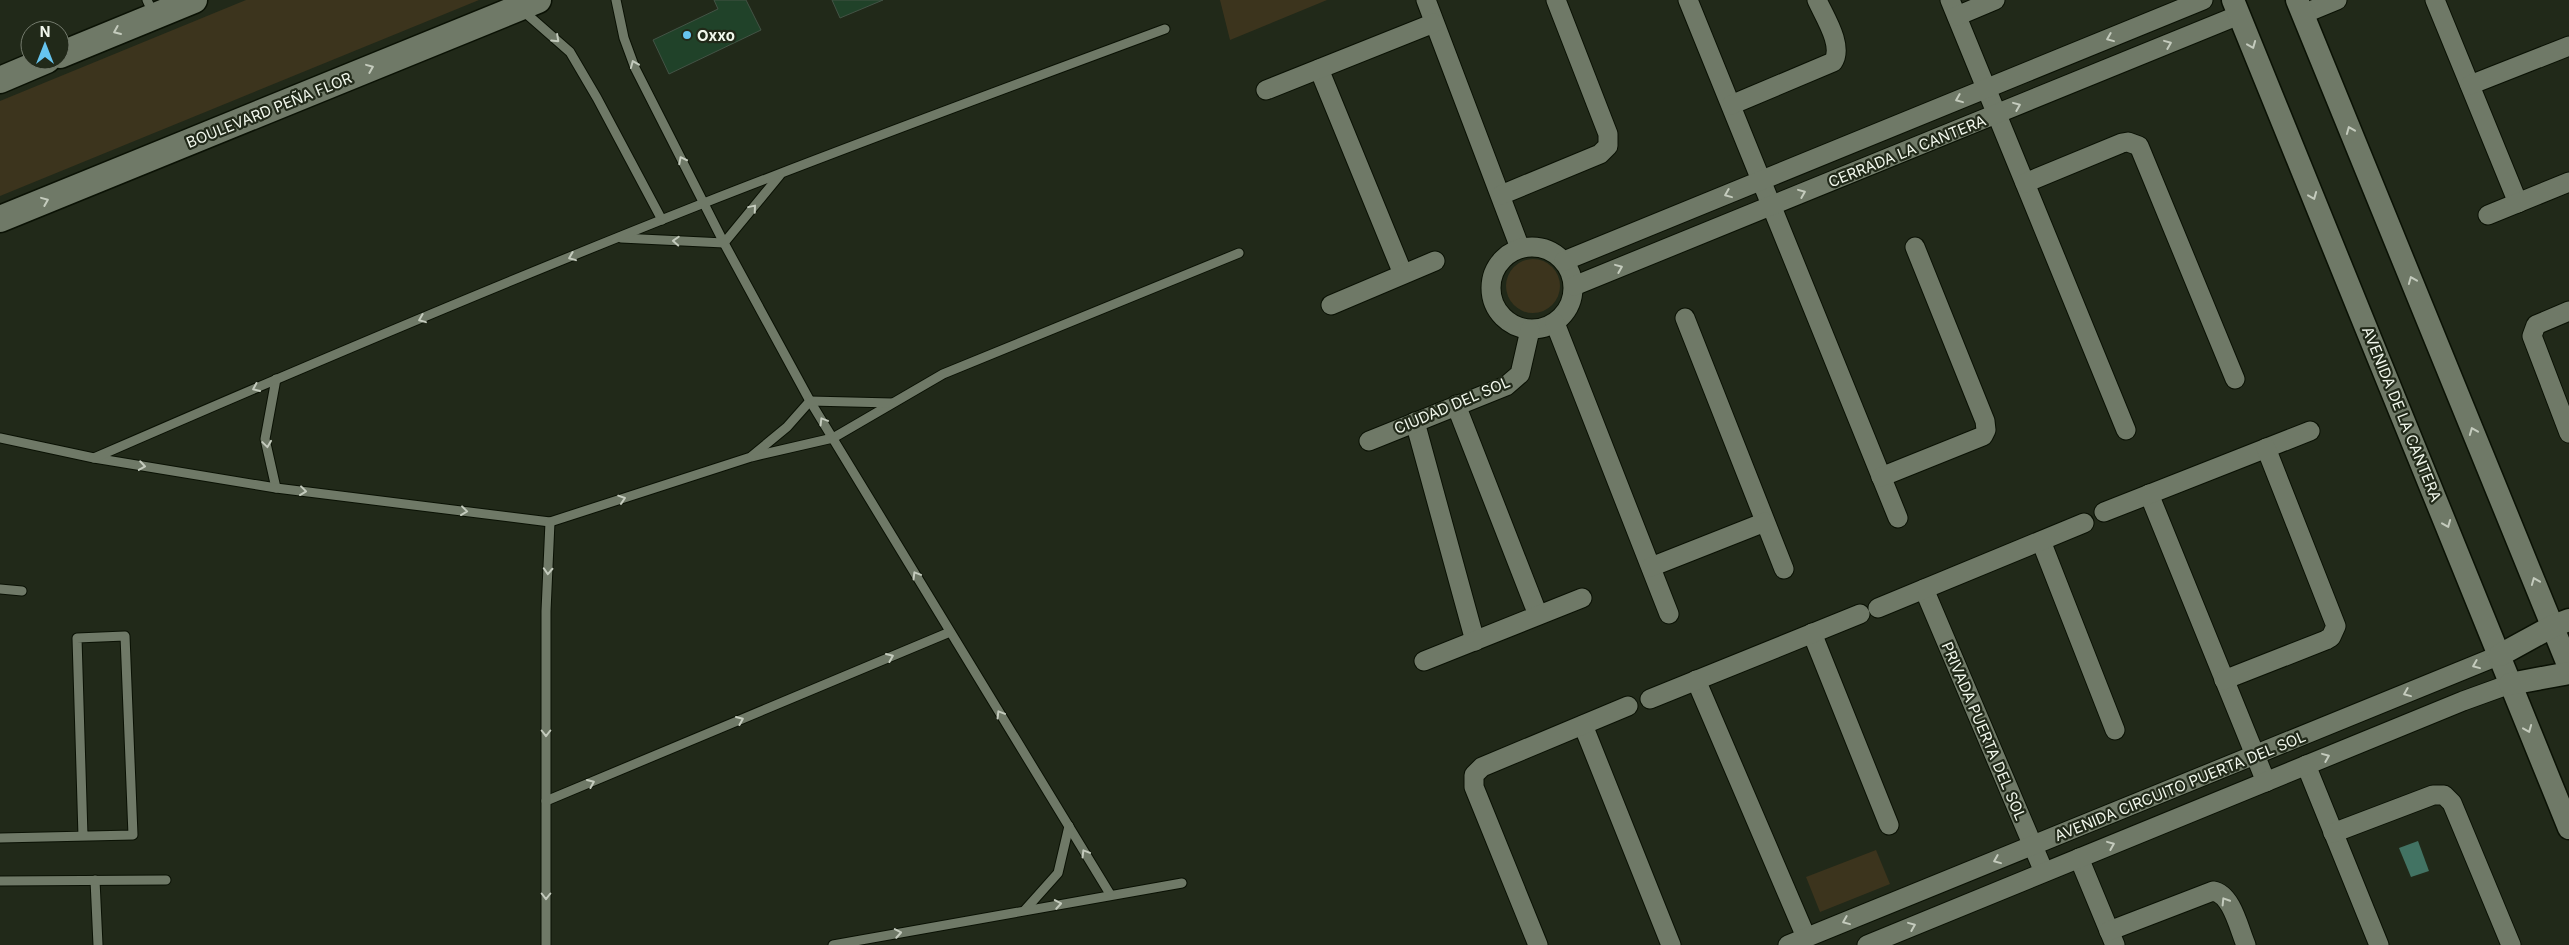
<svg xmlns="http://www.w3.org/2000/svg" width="2569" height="945" font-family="Inter,sans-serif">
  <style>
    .green { fill: #3c341d }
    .water { fill: #427363 }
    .building { fill: #204229; stroke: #435345 }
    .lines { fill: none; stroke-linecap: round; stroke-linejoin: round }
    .service-casing { stroke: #0a1104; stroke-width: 11 }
    .minor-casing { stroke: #0a1104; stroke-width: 21 }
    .tertiary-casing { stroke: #0a1104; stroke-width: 25 }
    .secondary-casing { stroke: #0a1104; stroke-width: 29 }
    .service { stroke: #6f7967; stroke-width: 9 }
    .minor { stroke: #6f7967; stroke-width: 19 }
    .tertiary { stroke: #6f7967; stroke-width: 22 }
    .secondary { stroke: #6f7967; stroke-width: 26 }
    .oneway { stroke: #c4cbbd }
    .poi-dot { fill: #66c4ef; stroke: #212919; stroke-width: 2 }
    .labels { text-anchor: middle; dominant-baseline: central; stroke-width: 4.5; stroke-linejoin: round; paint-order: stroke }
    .poi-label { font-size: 15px; font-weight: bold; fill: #f1f7ec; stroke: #212919; text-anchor: start }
    .street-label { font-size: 15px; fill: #f1f7ec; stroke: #212919 }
  </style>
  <rect width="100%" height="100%" fill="#212919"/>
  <g class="green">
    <polygon points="246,0 479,0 0,196 0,101"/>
    <polygon points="1220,0 1327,0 1230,40"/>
    <circle cx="1533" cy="286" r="27"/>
    <polygon points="1876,850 1890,884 1820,912 1806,877"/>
  </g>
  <polygon class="water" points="2418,841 2429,871 2411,877 2399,848"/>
  <g class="building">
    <polygon points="714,0 746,0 761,30 669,74 653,40 718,9"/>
    <polygon points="832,0 883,0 840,18"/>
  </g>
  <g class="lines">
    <g class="service-casing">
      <g id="service">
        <polyline points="147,0 154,15"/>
        <polyline points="616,0 624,38 635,68 724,243 810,401 1110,894"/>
        <polyline points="521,9 570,52 597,98 662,220"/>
        <polyline points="621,238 724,243 780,175"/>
        <polyline points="276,379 265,439 276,488"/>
        <polyline points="0,438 94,458 276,488 550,522 751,457 833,438 943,374 1239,253"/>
        <polyline points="752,456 787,427 810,401 892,403"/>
        <path d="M 94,458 C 296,370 499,284 704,203 C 857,143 1011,86 1165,29"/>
        <polyline points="0,589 22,591"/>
        <polyline points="546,801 950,632"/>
        <polyline points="0,838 133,835 125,636 77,638 83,836"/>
        <polyline points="95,880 98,945"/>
        <polyline points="0,881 166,880"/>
        <polyline points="1025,910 1058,873 1069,826"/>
        <polyline points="546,945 546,611 550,522"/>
        <polyline points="833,945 1182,883"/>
      </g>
    </g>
    <g class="minor-casing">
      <g id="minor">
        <polyline points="1426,0 1520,248"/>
        <polyline points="1688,0 1898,518"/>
        <polyline points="1950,0 2126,430"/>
        <polyline points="2435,0 2518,203"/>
        <polyline points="2303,14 2337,0"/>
        <polyline points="1957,16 1995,0"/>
        <polyline points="1319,69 1403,274"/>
        <polyline points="2470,85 2569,46"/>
        <polyline points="1266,90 1434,23"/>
        <path d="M 1731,105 L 1833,62 C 1844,46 1824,16 1817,0"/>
        <polyline points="2025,183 2122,143 2128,142 2139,146 2235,379"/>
        <polyline points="1501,195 1600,154 1608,146 1608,134 1556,0"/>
        <polyline points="2488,215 2569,182"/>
        <circle cx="1532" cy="288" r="41"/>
        <polyline points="1564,261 2203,0"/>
        <polyline points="1574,286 2239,15"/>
        <polyline points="1331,305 1435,261"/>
        <polyline points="2569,311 2536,325 2532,336 2569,433"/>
        <polyline points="1685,318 1784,569"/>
        <polyline points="1555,323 1669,614"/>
        <polyline points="1456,405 1538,615"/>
        <polyline points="1415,422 1475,641"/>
        <polyline points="1369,441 1506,386 1520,374 1530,330"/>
        <polyline points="1881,477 1983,436 1986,430 1985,421 1915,247"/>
        <polyline points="2149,494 2266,782"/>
        <polyline points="2104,512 2310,431"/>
        <polyline points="2041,541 2115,730"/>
        <polyline points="1651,567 1765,522"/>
        <polyline points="1924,589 2044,872"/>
        <polyline points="1878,608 2084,523"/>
        <polyline points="1812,633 1889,825"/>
        <polyline points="1424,661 1582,598"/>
        <polyline points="1696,680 1806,937"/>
        <polyline points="2224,680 2326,640 2331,637 2336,626 2266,448"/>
        <polyline points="1650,699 1860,614"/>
        <polyline points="1583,725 1671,945"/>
        <polyline points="2306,765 2379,945"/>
        <polyline points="2333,833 2433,795 2444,795 2452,803 2511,945"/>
        <polyline points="2079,858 2115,945"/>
        <path d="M 2109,931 L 2213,891 C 2232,894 2239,929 2246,945"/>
        <polyline points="1538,945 1474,787 1474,775 1482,767 1628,706"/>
        <polyline points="1788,945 2500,655"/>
        <polyline points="1867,945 2463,701 2510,684"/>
      </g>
    </g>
    <g class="tertiary-casing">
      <g id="tertiary">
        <polyline points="2233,0 2569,828"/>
        <polyline points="2297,0 2569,667"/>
        <polyline points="2500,655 2553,626 2569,620"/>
        <polyline points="2510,684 2569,673"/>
      </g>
    </g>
    <g class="secondary-casing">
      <g id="secondary">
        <polyline points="60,55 194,0"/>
        <polyline points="0,80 47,60"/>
        <polyline points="0,219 538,0"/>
      </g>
    </g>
    <use href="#service" class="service"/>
    <use href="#minor" class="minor"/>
    <use href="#tertiary" class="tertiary"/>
    <use href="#secondary" class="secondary"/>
  </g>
  <defs><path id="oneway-chevron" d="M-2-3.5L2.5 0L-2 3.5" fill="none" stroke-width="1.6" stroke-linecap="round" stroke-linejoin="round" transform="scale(1.25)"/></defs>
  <g class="oneway">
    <use href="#oneway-chevron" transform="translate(117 31) rotate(157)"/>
    <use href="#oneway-chevron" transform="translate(2110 38) rotate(158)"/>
    <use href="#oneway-chevron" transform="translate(556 39) rotate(43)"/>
    <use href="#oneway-chevron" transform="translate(2168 44) rotate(-22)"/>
    <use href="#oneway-chevron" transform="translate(2252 45) rotate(68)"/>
    <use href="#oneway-chevron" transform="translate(634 64) rotate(-112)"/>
    <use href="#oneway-chevron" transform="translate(370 68) rotate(-22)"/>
    <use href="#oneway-chevron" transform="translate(1959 99) rotate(158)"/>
    <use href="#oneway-chevron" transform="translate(2017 106) rotate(-22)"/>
    <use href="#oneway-chevron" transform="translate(2350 130) rotate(-112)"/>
    <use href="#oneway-chevron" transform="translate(682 160) rotate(-117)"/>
    <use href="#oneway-chevron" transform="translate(1802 193) rotate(-22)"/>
    <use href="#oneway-chevron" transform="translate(1728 194) rotate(158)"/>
    <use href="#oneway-chevron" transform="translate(2313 196) rotate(68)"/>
    <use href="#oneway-chevron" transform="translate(45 201) rotate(-22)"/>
    <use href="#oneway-chevron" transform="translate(753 208) rotate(-50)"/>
    <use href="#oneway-chevron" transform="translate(676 241) rotate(-177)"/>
    <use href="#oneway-chevron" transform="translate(572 257) rotate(158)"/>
    <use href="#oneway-chevron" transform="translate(1619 268) rotate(-22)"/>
    <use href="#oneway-chevron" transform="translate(2412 280) rotate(-112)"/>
    <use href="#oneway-chevron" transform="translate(422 319) rotate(158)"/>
    <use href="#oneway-chevron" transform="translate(256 388) rotate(156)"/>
    <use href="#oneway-chevron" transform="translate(823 421) rotate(-121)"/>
    <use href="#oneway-chevron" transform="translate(2473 431) rotate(-112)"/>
    <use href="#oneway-chevron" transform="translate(267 444) rotate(82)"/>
    <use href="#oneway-chevron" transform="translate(142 466) rotate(9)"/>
    <use href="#oneway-chevron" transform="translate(303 491) rotate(7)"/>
    <use href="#oneway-chevron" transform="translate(622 499) rotate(-18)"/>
    <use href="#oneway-chevron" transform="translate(464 511) rotate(7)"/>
    <use href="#oneway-chevron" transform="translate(2447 524) rotate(68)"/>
    <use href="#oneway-chevron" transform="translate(548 571) rotate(93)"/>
    <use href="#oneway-chevron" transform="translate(916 575) rotate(-121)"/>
    <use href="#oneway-chevron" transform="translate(2535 581) rotate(-112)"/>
    <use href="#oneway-chevron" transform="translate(890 657) rotate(-23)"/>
    <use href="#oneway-chevron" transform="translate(2476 665) rotate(158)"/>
    <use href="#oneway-chevron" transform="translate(2407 693) rotate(158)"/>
    <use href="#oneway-chevron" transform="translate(1000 714) rotate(-121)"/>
    <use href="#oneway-chevron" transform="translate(740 720) rotate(-23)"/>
    <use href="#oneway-chevron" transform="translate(2528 729) rotate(68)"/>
    <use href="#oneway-chevron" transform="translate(546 733) rotate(90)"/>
    <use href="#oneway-chevron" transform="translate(2326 757) rotate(-22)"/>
    <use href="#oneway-chevron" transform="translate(591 783) rotate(-23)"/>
    <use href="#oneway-chevron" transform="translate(2111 845) rotate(-22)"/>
    <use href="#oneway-chevron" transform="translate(1085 853) rotate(-121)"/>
    <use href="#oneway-chevron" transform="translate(1997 860) rotate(158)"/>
    <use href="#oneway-chevron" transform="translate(546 896) rotate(90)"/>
    <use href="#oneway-chevron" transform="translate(2225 901) rotate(-122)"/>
    <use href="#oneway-chevron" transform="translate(1058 904) rotate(-10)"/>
    <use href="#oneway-chevron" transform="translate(1846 921) rotate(158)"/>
    <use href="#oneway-chevron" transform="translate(1912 926) rotate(-22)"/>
    <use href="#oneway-chevron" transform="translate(898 933) rotate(-10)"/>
  </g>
  <circle class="poi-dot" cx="687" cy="35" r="5"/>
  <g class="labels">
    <g class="poi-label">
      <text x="697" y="35">Oxxo</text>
    </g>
    <g class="street-label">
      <text transform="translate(269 110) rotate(-22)">BOULEVARD PEÑA FLOR</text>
      <text transform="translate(1907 151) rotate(-22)">CERRADA LA CANTERA</text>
      <text transform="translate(1452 405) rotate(-23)">CIUDAD DEL SOL</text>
      <text transform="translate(2402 414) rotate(68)">AVENIDA DE LA CANTERA</text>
      <text transform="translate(1984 731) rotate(67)">PRIVADA PUERTA DEL SOL</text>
      <text transform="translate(2180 786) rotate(-22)">AVENIDA CIRCUITO PUERTA DEL SOL</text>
    </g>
  </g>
  <g transform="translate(45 45)"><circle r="24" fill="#212919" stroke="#747b6d"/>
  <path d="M0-4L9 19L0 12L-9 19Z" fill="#66c4ef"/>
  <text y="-8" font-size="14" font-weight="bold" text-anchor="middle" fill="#f1f7ec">N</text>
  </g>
</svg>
